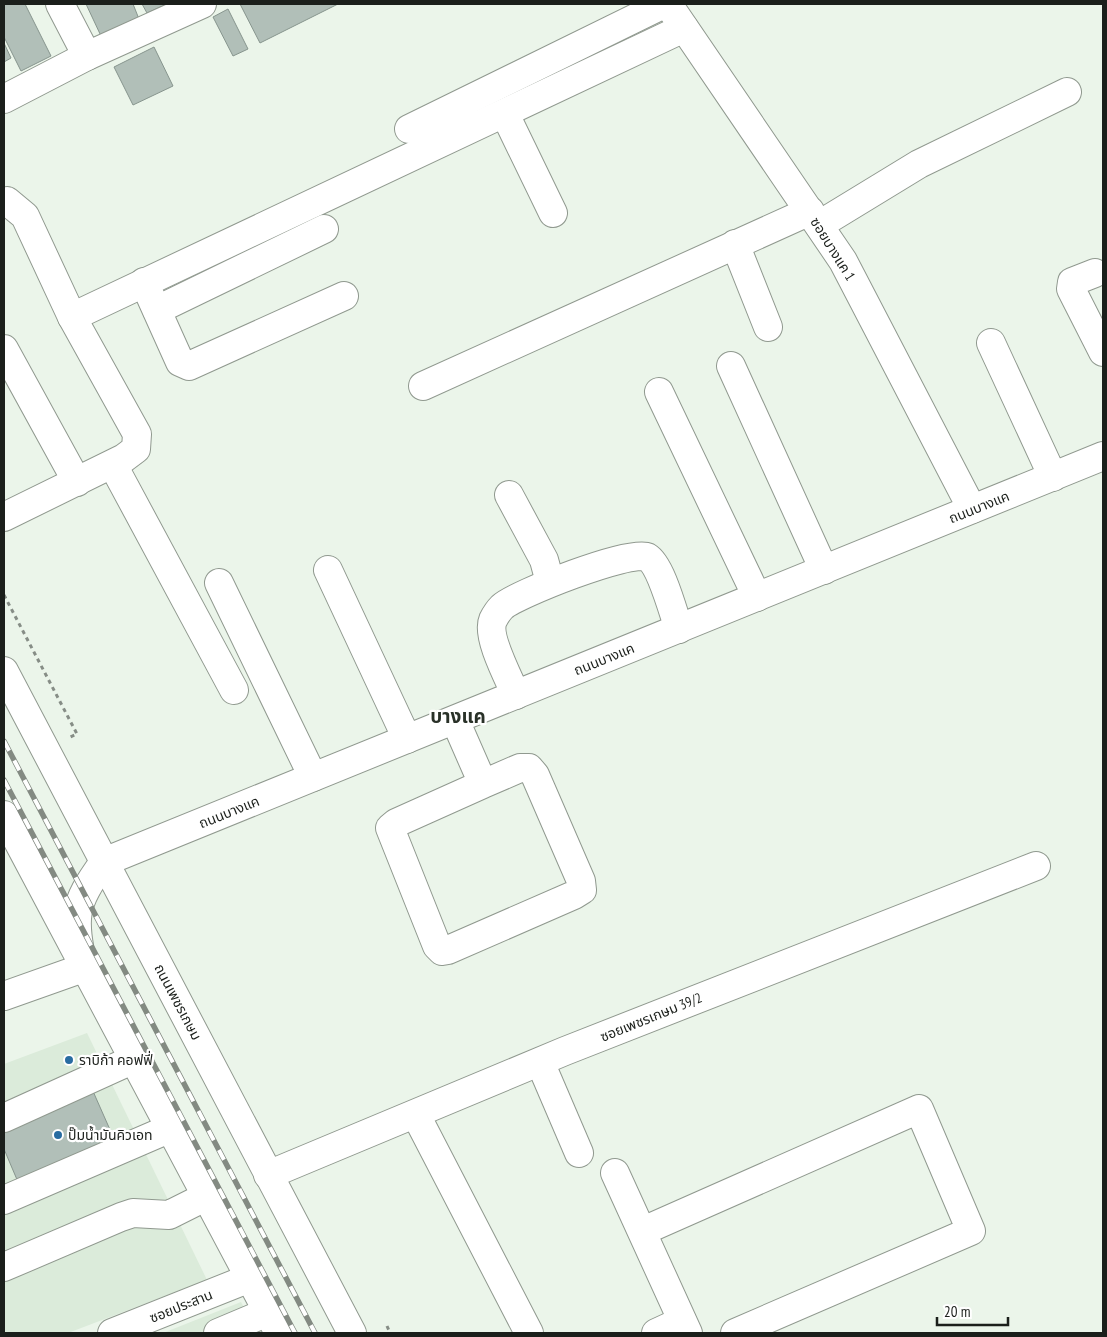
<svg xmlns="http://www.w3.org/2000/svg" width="1107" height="1337" font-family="'PT Sans Narrow','Noto Sans Thai',sans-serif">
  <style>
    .built { fill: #dbebda }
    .building { fill: #b1bfb8; stroke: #87958e }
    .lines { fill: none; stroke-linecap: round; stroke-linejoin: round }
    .minor-casing { stroke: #90998f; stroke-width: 30 }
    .major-casing { stroke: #90998f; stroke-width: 30 }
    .path { stroke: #868d86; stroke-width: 3; stroke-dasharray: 4 4; stroke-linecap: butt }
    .minor { stroke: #fff; stroke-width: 28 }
    .major { stroke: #fff; stroke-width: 28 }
    .rail-casing { stroke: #838a82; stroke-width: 5.5 }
    .rail { stroke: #fff; stroke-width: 4; stroke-dasharray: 11; stroke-linecap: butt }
    .poi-dot { fill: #286ca1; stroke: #fff; stroke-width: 2 }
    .labels { text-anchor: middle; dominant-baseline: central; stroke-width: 4.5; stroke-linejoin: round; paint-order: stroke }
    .street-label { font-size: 14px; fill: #1b1f1b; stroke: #fff }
    .poi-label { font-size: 14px; fill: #1b1f1b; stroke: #fff; text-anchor: start }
    .district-label { font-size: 19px; font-weight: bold; fill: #293128; stroke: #fff }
  </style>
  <rect width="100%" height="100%" fill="#ebf5ea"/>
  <g class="built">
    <polygon points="87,1033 207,1280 68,1333 4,1333 4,1064"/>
    <polygon points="241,1302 257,1333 163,1333"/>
  </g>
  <g class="building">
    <polygon points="4,4 25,4 51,56 21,71 4,37"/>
    <polygon points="86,4 133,4 139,19 101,36"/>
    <polygon points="142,4 167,4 147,13"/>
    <polygon points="240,4 338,4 260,43"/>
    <polygon points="228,9 248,49 233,56 213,17"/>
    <polygon points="4,43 11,58 4,62"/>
    <polygon points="154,47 173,86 133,105 114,67"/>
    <polygon points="92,1089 115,1141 18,1182 4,1149 4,1129"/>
  </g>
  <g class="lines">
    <g class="minor-casing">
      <g id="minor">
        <polyline points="60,4 87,56"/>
        <polyline points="668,4 843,261 972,509"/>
        <polyline points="4,99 87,56 202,4"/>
        <polyline points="505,114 553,213"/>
        <polyline points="409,129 664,4"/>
        <polyline points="4,202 7,201 25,216 72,317 137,434 136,449 124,458 4,517"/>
        <polyline points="819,225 919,164 1067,92"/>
        <polyline points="735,244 768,327"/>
        <polyline points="1095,273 1072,282 1071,289 1103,352"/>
        <polyline points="144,282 180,362 189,366 344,296"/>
        <polyline points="157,310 324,229"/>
        <polyline points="72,317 684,28"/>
        <polyline points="991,343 1053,477"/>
        <polyline points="4,349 77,482"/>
        <polyline points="731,366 824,570"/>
        <polyline points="423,386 810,211"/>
        <polyline points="659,392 757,597"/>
        <polyline points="113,465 234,690"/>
        <polyline points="509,495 544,560 550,582"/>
        <polyline points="328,570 407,739"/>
        <polyline points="219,583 313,777"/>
        <path d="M 516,695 C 509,679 486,636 493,620 C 495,616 499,610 502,607 C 516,594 631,549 647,557 C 661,565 673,612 679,629"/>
        <polyline points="455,720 483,784 396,823 390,828 437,946 442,951 448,950 574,895 582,890 581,881 535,775 529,768 520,768 483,784"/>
        <polyline points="4,996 83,968"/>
        <polyline points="540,1062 579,1153"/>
        <polyline points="416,1115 529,1333"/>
        <polyline points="4,1118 132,1060"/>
        <polyline points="615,1173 688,1333"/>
        <polyline points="268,1175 565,1051 1036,866"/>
        <polyline points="4,1200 171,1128"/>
        <polyline points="643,1231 919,1109 971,1231 735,1333"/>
        <polyline points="4,1267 121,1217 133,1213 169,1215 207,1196"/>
        <polyline points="112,1333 250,1278"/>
        <polyline points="218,1333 268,1312"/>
        <polyline points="656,1333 682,1321"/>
      </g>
    </g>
    <g class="major-casing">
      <g id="major">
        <polyline points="4,671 352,1333"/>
        <polyline points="4,815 279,1333"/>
        <path d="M 83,968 C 73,916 72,906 104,862 L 1103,456"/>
      </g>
    </g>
    <g class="path">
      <polyline points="4,595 77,734 68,738"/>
      <polyline points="387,1326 390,1333"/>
    </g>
    <use href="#minor" class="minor"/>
    <use href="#major" class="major"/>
    <g class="rail-casing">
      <g id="rail">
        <polyline points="4,741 315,1333"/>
        <polyline points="4,780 295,1333"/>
      </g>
    </g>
    <use href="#rail" class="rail"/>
  </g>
  <g class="poi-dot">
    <circle cx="69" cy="1060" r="5"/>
    <circle cx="58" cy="1135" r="5"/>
  </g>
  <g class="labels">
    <g class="street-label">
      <text transform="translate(833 249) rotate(58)">ซอยบางแค 1</text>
      <text transform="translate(979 507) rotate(-22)">ถนนบางแค</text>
      <text transform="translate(604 659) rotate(-22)">ถนนบางแค</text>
      <text transform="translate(229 812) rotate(-22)">ถนนบางแค</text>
      <text transform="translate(178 1002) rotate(62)">ถนนเพชรเกษม</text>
      <text transform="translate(651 1017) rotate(-22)">ซอยเพชรเกษม 39/2</text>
      <text transform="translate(181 1306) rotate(-22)">ซอยประสาน</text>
    </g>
    <g class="poi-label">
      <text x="79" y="1060">ราบิก้า คอฟฟี่</text>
      <text x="68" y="1135">ปั๊มน้ำมันคิวเอท</text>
    </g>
    <g class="district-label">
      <text x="458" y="716">บางแค</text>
    </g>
  </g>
  <rect width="1107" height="1337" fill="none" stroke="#1b1f1b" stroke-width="10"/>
  <path d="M937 1317v8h71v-8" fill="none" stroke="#1b1f1b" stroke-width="2.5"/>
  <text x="944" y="1317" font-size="15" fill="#1b1f1b" stroke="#ffffff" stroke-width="4" paint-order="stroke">20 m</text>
</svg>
